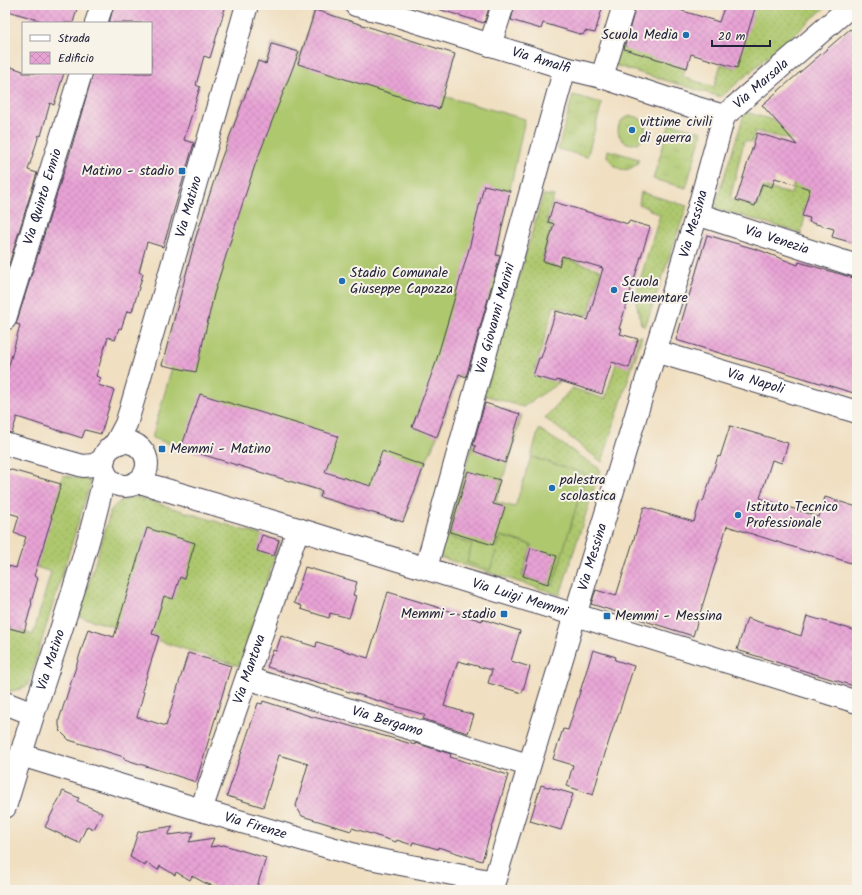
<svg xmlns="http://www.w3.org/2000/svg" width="862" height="895" font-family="Kalam,sans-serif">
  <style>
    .grass { fill: url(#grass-tufts); stroke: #687554 }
    .garden { fill: url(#garden-dots); stroke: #687554; fill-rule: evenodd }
    .pitch { fill: #aec86e; stroke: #687554 }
    .building { fill: url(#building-cross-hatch) }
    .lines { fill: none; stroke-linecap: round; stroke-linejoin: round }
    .minor-casing { stroke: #413e4f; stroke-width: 24 }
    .minor { stroke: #fff; stroke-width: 22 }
    .poi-dot { fill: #1f6fb2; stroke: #f7f3e8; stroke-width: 1.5 }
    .labels { text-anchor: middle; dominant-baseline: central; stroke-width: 4; stroke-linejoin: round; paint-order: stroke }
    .poi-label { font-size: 14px; fill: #22223b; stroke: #f7f3e8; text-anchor: start }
    .street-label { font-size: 14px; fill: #22223b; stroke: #f7f3e8 }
  </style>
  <defs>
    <pattern id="grass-tufts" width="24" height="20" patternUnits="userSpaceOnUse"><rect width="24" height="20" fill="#aec86e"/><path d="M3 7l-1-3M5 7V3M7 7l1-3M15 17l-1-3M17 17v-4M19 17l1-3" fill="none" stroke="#95ac60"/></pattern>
    <pattern id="garden-dots" width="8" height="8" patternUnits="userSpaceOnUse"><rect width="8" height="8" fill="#aec86e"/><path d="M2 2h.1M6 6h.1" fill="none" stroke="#95ac60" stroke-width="1.8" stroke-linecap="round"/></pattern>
    <pattern id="building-cross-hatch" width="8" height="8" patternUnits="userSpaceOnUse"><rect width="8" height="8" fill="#e8a3d5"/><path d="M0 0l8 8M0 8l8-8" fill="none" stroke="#c78cb8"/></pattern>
  </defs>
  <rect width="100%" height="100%" fill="#f7f3e8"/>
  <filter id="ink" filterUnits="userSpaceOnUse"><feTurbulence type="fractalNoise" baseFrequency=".025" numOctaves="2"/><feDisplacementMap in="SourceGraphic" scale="8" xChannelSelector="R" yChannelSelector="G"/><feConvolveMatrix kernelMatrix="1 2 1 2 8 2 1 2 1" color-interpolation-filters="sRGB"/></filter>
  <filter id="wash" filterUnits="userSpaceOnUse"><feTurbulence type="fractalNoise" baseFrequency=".012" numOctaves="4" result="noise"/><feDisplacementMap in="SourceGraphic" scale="16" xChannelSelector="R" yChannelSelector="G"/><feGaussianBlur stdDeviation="0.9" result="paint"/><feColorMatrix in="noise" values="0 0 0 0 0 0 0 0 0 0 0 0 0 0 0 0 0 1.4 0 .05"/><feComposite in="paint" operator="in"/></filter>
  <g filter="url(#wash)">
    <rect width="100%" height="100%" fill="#f0dfc1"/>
    <g class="grass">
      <polygon points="573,95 602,103 587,157 558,149"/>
      <circle cx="632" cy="130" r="14"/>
      <polygon points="670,123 702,132 686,188 653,179"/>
      <path d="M 608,150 L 639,159 L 637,164 C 624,175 615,169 607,156 Z"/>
    </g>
    <g class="garden">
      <polygon points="755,5 828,5 721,97 614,65 620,46 686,66 683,77 714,87 721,64 736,68"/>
      <path d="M 745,112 L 844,140 L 820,157 L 801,233 L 714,208 ZM 755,131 L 804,143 L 791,194 L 763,187 L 758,206 L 730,199 L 744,141 L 752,142 Z"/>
      <polygon points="641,192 687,206 645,327 641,324 635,296 660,215 639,204"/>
      <polygon points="543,195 554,196 547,220 553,222 542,262 561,268 564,258 601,270 588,316 554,306 534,374 560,382 523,407 484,395"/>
      <polygon points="642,336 602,462 545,418 572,388 605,399 624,338"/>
      <polygon points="539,429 600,469 560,595 439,557 445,536 472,544 501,536 532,545 586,475 531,457"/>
      <polygon points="63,475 91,481 28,685 20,689 6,692 5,691 5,625 33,635 51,572 36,567"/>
      <path d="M 137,497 L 280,541 L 239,666 L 79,616 L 111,510 C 118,501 125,498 137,497 Z"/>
    </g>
    <g class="pitch">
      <polygon points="315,10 455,54 443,96 525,119 496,255 506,257 470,378 459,375 437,437 424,466 403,522 320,497 319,490 152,438 172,367 162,365 195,240 220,162 258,61 266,63 272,43 301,53"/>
      <polygon points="485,403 522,415 496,502 515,507 531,457 586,474 553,585 522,576 532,545 501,536 490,570 467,562 472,544 445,536"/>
    </g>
    <g id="blocks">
      <g class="building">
        <polygon points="5,5 78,5 73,23 48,23 5,10"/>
        <polygon points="114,5 226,5 210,58 204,56 196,85 200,87 184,140 194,143 163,247 147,242 139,272 143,274 132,312 127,311 121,329 119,328 115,340 108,337 96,376 101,378 98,385 114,390 101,434 85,430 82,438 17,417 12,433 5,432 5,380 20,325 16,324 71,149 93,73 151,73 151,23 109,23"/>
        <polygon points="439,5 490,5 484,23 438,9"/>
        <polygon points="515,5 603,5 595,33 585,31 583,35 543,23 541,29 511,20"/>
        <polygon points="636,5 663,5 719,22 725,5 756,5 737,68 691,54 687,68 624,49"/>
        <polygon points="315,10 455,54 439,109 298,64"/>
        <polygon points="850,29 857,36 857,244 832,237 834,229 809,222 810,218 802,216 810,189 775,178 772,187 762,184 755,206 736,200 757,133 797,145 762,105"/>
        <polygon points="272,44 299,52 255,165 234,230 214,294 196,372 162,365 195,240 220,162 258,61 266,64"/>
        <polygon points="5,65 23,71 23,73 64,73 54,105 50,103 41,136 39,135 28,170 37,173 5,277"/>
        <polygon points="484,185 510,191 496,255 500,256 466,377 459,374 437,437 412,427 435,365 469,249"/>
        <polygon points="554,202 628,224 629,221 650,227 619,329 622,329 620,334 638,339 629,368 612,362 602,394 557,380 556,382 533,376 539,358 541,358 556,311 588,320 603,268 562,256 559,266 543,261 554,224 548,222"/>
        <polygon points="707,235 759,250 798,265 799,262 857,279 857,394 676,340"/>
        <polygon points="200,394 338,436 325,472 371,486 382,451 424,466 403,522 320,497 322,491 181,448"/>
        <polygon points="485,403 520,414 505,463 474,451 476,446 473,445"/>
        <polygon points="730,426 788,443 782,463 772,460 760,498 819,517 825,497 857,507 857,565 810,550 809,552 727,526 693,636 591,604 596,590 616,596 644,507 694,522 700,501 703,502 718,456 720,457"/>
        <polygon points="8,469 61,484 51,517 52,517 34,576 38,578 31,602 32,603 24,632 9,628 9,624 5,623 5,565 16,568 26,537 14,533 19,516 5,512 5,479"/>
        <polygon points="468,471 500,480 493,504 505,507 493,545 450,532"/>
        <polygon points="147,528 195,543 184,579 180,577 173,599 164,596 152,634 159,636 142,691 144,692 137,717 166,726 188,653 231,666 196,782 124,759 124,757 69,740 61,732 59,726 59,720 88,629 114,637"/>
        <polygon points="262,535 279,540 274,556 257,551"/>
        <polygon points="531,548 557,556 548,584 523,576"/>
        <polygon points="305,567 357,582 353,595 356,596 349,618 330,613 329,618 301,609 302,606 294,603"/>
        <polygon points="388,592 482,621 482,619 520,631 511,661 530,667 522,693 488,683 492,670 458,661 444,706 474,715 468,733 423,719 425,715 267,667 273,650 276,651 281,636 316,647 317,642 368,658"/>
        <polygon points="807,616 857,631 857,687 737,650 747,618 801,636"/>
        <polygon points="593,650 616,657 615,660 634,666 616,722 615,722 601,766 593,795 567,786 573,765 553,759 563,729 568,730"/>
        <polygon points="263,701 313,717 333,722 333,721 415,745 415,743 451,754 450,757 508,775 482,861 438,847 438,849 413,842 412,845 397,840 396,842 352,828 351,831 302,816 296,806 308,764 279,755 263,807 227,796 258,703 262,704"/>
        <polygon points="541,785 573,794 561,830 530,821"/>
        <polygon points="63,791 79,798 77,801 102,813 94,829 87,826 79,843 45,827"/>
        <polygon points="173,826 168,835 194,832 189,842 214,838 210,847 224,845 266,858 256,890 225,890 205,883 192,876 190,880 176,872 175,875 160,866 158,870 146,862 145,866 130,857 138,832"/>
      </g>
    </g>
  </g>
  <g filter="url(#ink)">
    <use href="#blocks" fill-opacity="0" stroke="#413e4f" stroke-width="1"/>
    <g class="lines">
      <g class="minor-casing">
        <g id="minor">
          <path id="s1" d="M 356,5 L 388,13 L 565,68 L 602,77 L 677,102 L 724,116"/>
          <polyline points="96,23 102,5"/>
          <polyline points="490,45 503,5"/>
          <polyline points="602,77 624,5"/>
          <path id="s2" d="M 724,116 L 852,5"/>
          <path id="s3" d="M 697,214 L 857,266"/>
          <path id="s4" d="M 5,319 L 81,73"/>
          <path id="s5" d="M 655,351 L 857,412"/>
          <circle cx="125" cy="464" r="22"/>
          <polyline points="5,444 83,466 94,465 104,459"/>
          <path id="s6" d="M 115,445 L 126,424 L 131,408 L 247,5"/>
          <path id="s7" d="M 135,483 L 143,483 L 298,529 L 857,702"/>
          <path id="s8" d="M 426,568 L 565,68"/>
          <path id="s9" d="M 247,678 L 528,765"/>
          <polyline points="5,703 33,714"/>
          <path id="s10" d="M 21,755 L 201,810 L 359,856 L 494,882 L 697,214 L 724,116"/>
          <path id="s11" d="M 5,807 C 15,776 24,743 34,712 C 60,633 87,555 105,474"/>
          <path id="s12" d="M 201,810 L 298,529"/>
        </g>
      </g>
      <use href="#minor" class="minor"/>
    </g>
  </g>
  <g class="poi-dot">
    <circle cx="686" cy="35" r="4"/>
    <circle cx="632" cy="130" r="4"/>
    <rect x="178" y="167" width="8" height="8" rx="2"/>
    <circle cx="342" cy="281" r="4"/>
    <circle cx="614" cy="290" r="4"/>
    <rect x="158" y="445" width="8" height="8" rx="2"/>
    <circle cx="552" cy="488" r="4"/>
    <circle cx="738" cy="515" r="4"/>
    <rect x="500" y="610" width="8" height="8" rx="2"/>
    <rect x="603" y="612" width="8" height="8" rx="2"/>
  </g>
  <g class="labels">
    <g class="poi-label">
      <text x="678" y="35" text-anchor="end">Scuola Media</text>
      <text x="640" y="122">vittime civili<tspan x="640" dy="16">di guerra</tspan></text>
      <text x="174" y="171" text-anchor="end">Matino - stadio</text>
      <text x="350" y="273">Stadio Comunale<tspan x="350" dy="16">Giuseppe Capozza</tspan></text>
      <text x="622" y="282">Scuola<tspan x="622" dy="16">Elementare</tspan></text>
      <text x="170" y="449">Memmi - Matino</text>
      <text x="560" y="480">palestra<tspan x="560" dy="16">scolastica</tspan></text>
      <text x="746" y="507">Istituto Tecnico<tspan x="746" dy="16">Professionale</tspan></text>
      <text x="496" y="614" text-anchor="end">Memmi - stadio</text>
      <text x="615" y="616">Memmi - Messina</text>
    </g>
    <g class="street-label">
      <text stroke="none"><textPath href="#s1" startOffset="193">Via Amalfi</textPath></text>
      <text stroke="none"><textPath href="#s2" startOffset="49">Via Marsala</textPath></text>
      <text stroke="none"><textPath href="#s4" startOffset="128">Via Quinto Ennio</textPath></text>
      <text stroke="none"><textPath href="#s6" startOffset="250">Via Matino</textPath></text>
      <text stroke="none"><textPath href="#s10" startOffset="1178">Via Messina</textPath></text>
      <text stroke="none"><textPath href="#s3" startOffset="84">Via Venezia</textPath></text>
      <text stroke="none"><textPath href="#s8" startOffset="259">Via Giovanni Marini</textPath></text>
      <text stroke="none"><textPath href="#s5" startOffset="105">Via Napoli</textPath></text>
      <text stroke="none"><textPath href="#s10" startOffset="830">Via Messina</textPath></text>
      <text stroke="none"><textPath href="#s7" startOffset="402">Via Luigi Memmi</textPath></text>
      <text stroke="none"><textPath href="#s11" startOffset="154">Via Matino</textPath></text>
      <text stroke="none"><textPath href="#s12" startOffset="149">Via Mantova</textPath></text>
      <text stroke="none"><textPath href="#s9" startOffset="147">Via Bergamo</textPath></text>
      <text stroke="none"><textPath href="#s10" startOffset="245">Via Firenze</textPath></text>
    </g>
  </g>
  <rect width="862" height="895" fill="none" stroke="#f7f3e8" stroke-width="20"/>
  <rect x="22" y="22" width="130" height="52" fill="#f7f3e8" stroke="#a29fa3"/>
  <rect x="30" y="35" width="20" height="6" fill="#ffffff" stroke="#a29fa3"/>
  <text x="58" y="42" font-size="12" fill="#22223b">Strada</text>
  <rect x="30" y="52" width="20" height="12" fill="url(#building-cross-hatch)" stroke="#a29fa3"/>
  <text x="58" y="62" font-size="12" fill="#22223b">Edificio</text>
  <path d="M712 40v6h58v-6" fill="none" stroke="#22223b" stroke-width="2"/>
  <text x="718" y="40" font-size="12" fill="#22223b" stroke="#f7f3e8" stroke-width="3" paint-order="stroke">20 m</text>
</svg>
